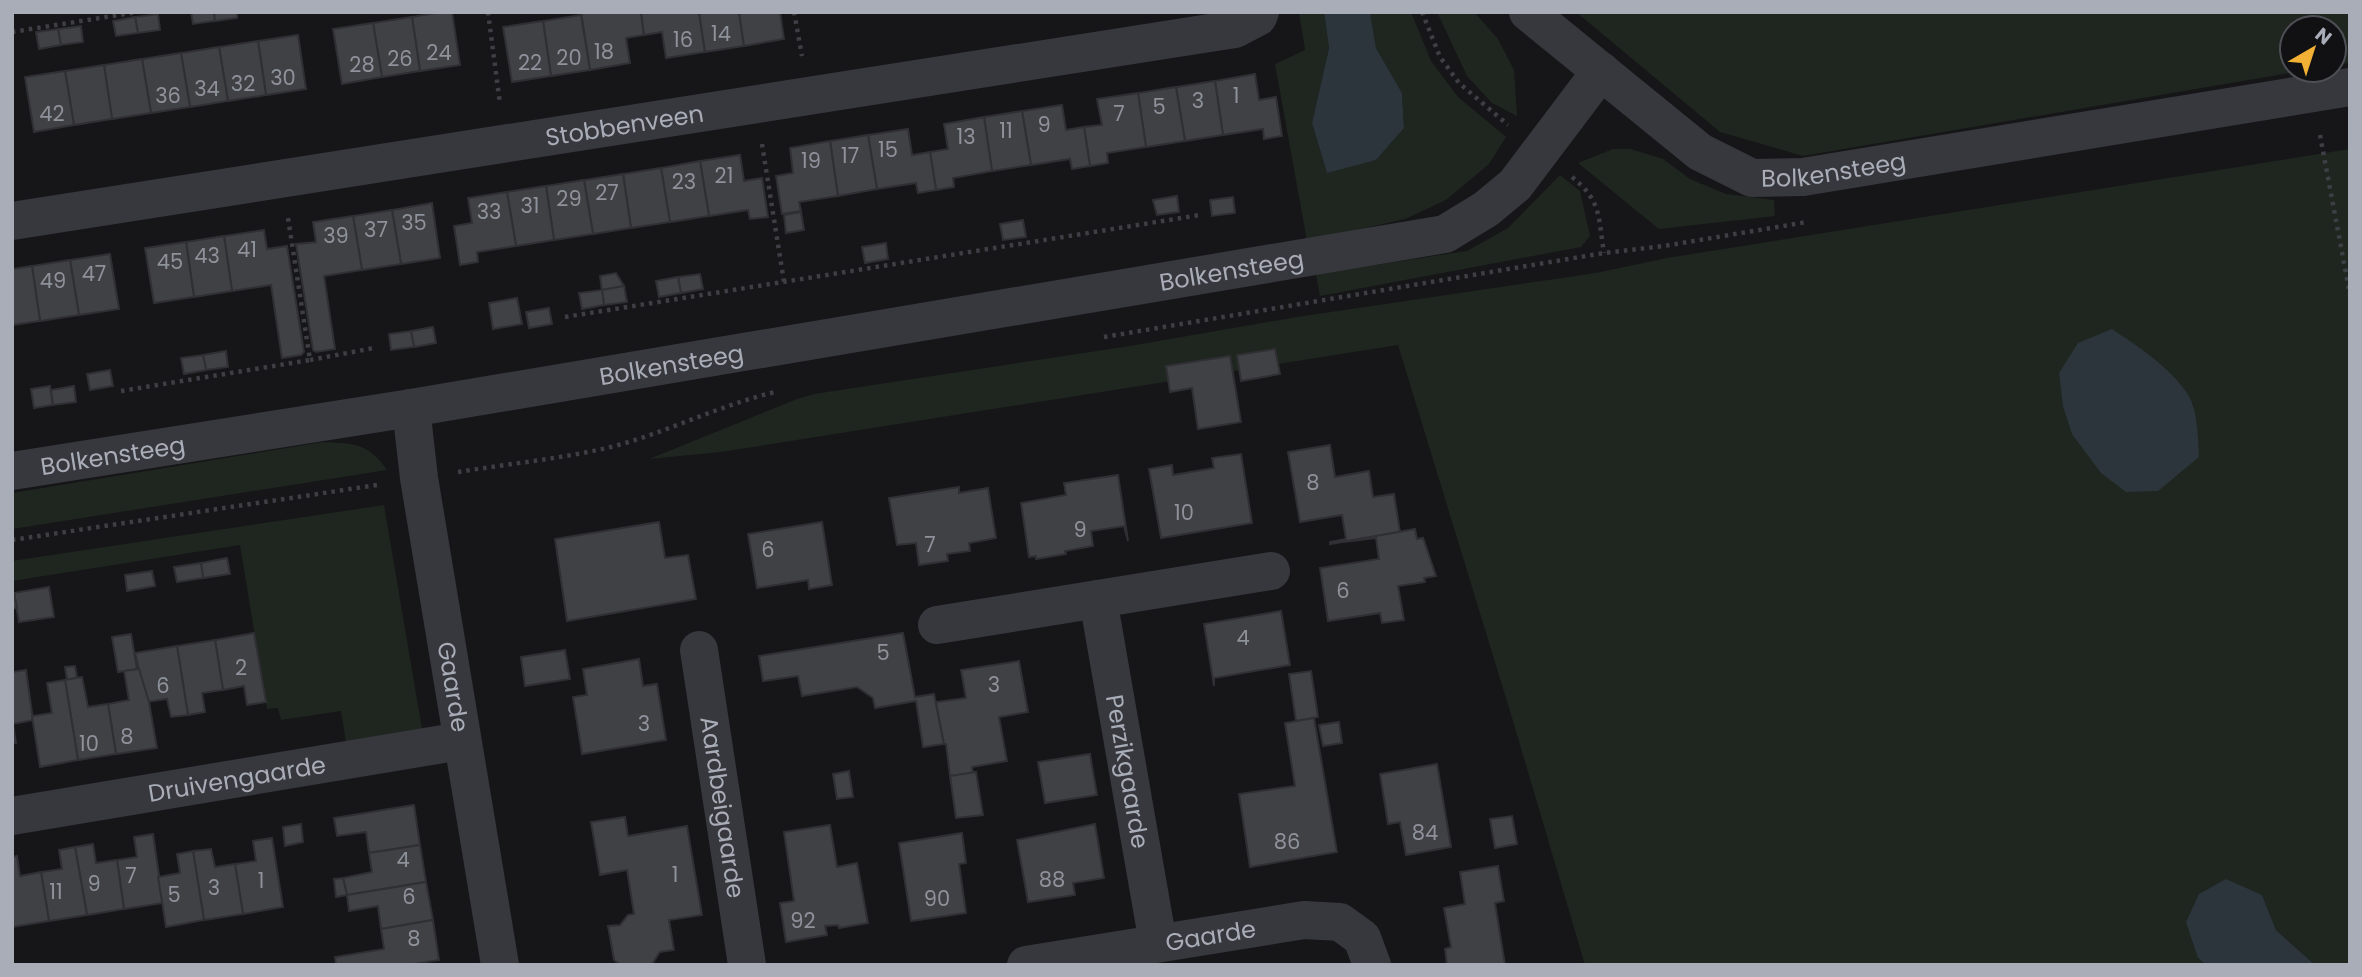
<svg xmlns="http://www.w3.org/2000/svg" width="2362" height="977" font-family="Poppins,sans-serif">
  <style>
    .green { fill: #1e261f }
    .water { fill: #2c353c }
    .building { fill: #404145; stroke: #303034; stroke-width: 2 }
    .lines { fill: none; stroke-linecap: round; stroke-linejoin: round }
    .path { stroke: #3d3f44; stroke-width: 4.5; stroke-dasharray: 3.5 5; stroke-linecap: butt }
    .minor { stroke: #37383d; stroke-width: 38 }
    .tertiary { stroke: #37383d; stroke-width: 38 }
    .labels { text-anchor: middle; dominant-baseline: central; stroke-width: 6; stroke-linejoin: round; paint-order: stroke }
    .number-label { font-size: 21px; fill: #8e929b }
    .street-label { font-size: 24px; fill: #a8adb8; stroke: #111113 }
  </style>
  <rect width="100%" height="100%" fill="#161618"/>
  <g class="green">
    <polygon points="1299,12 1324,12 1329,48 1312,123 1327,172 1376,160 1404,128 1402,93 1376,48 1370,12 1411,12 1431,61 1458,97 1506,137 1489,164 1446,200 1405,219 1307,241 1275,64 1305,50"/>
    <polygon points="1437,12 1474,12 1498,39 1514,70 1517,116 1492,103 1467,76"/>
    <polygon points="1576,12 2350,12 2350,63 2334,65 2334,28 2292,28 2292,70 2307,70 1803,156 1720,132"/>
    <polygon points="1613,149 1631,149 1663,159 1690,179 1726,194 1774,200 1775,216 1659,229 1578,163"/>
    <polygon points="2350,149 2350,965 2315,965 2276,930 2262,895 2198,958 2206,965 1585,965 1513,721 1398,345 721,452 649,459 797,399 814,394 1130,346 1297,317 1596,273 1667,258"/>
    <polygon points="1560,175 1580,191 1590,236 1581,247 1320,296 1316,274 1467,251 1508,228"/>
    <path d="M 323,442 C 352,443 369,443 387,470 L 12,529 L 12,493 Z"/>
    <polygon points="384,505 422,729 346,742 341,711 281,720 278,708 267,709 240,545 12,581 12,561"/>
  </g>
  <g class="water">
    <polygon points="1324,12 1370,12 1376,48 1402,93 1404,128 1376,160 1327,173 1312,123 1329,48"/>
    <path d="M 2112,329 C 2139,347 2168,366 2187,393 C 2198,410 2198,437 2199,457 L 2158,491 L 2126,492 L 2101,473 L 2072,434 L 2063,406 L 2059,373 L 2078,343 Z"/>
    <polygon points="2226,879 2262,895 2276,930 2315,965 2206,965 2198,958 2186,922 2199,894"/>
  </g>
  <g class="building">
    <polygon points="191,12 214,12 215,21 193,24"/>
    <polygon points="214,12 237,12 237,18 215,21"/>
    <polygon points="441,12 452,12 460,65 420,71 412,17"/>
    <polygon points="581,12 641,12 644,35 626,38 630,63 590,70"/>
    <polygon points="641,12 699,12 705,52 666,58 662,32 644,35"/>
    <polygon points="699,12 739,12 744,46 705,52"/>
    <polygon points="739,12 780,12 784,39 744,46"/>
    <polygon points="158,14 160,30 138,33 135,17"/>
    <polygon points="581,15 590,70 551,76 543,21"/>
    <polygon points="135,17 138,33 116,36 113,21"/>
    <polygon points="412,17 420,71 382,77 373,23"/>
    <polygon points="543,21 551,76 512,82 503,27"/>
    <polygon points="373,23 382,77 342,84 333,29"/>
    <polygon points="81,26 83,42 61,45 58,29"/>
    <polygon points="58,29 61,45 39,49 36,32"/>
    <polygon points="298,35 306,89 266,95 258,41"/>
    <polygon points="258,41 266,95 228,101 219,47"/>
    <polygon points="219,47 228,101 190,107 181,53"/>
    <polygon points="181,53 190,107 151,113 142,59"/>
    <polygon points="142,59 151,113 112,119 104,65"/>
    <polygon points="104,65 112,119 74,125 65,71"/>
    <polygon points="65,71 74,125 34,132 25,77"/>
    <polygon points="1255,74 1259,100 1276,97 1282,136 1264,139 1263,129 1223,135 1215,81"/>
    <polygon points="1215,81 1223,135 1185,141 1176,87"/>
    <polygon points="1176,87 1185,141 1146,147 1138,93"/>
    <polygon points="1138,93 1146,147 1107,153 1108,163 1090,166 1084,127 1102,125 1097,99"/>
    <polygon points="1062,105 1066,130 1084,127 1090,166 1072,169 1070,159 1031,165 1022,111"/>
    <polygon points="1022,111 1031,165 992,171 984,117"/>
    <polygon points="984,117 992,171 953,178 954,187 936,190 930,152 948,149 944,124"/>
    <polygon points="908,129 912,155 930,152 936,190 918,193 916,183 877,189 868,135"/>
    <polygon points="868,135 877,189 838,196 830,141"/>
    <polygon points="830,141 838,196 799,202 801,211 782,214 776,176 793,173 790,148"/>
    <polygon points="740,155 744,181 762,178 768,217 750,219 748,210 709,216 700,161"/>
    <polygon points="700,161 709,216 670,222 661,168"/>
    <polygon points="661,168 670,222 631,228 623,174"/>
    <polygon points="623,174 631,228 593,234 584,180"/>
    <polygon points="584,180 593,234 554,240 546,186"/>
    <polygon points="546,186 554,240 516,246 507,192"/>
    <polygon points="507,192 516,246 477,252 478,262 460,265 454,226 472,223 468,198"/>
    <polygon points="1177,196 1179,212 1157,215 1153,200"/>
    <polygon points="1233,197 1235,213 1212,216 1210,200"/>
    <polygon points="432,203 440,258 401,264 392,210"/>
    <polygon points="392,210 401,264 362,270 353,216"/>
    <polygon points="801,212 804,230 786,233 784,215"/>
    <polygon points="353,216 362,270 324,276 335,349 316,352 313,350 296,244 316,242 313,222"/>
    <polygon points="1023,220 1026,237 1003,240 1000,224"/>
    <polygon points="264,230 267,249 287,246 304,352 301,355 282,358 271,285 232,291 224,236"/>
    <polygon points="224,236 232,291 194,297 186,242"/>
    <polygon points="186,242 194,297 154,303 145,248"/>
    <polygon points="886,243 888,259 865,263 862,247"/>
    <polygon points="110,254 119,309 79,315 70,260"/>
    <polygon points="70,260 79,315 40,321 32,266"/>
    <polygon points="32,266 40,321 12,325 12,269"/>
    <polygon points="616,273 624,286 602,290 600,276"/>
    <polygon points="700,274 703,289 681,293 678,277"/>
    <polygon points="678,277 681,293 659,297 656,281"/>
    <polygon points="624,286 627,302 604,305 602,290"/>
    <polygon points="602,290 604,305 582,309 579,293"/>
    <polygon points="517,298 522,324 493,329 489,303"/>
    <polygon points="549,308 552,324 529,328 526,312"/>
    <polygon points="433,327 436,343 414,347 411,331"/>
    <polygon points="411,331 414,347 391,350 389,334"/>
    <polygon points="1275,349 1280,374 1241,381 1237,355"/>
    <polygon points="226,351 228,367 206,370 203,355"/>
    <polygon points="203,355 206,370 184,374 181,358"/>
    <polygon points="1230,356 1241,422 1198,429 1192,388 1170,392 1166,366"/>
    <polygon points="110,370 113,386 90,390 87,374"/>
    <polygon points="50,386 53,405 34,408 31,389"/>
    <polygon points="74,386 76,402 53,405 51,390"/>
    <polygon points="1330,445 1335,477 1369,471 1373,497 1394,494 1400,532 1330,544 1330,542 1346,539 1342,515 1300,522 1288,452"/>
    <polygon points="1241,454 1252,523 1161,538 1149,469 1172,465 1173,475 1214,468 1212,458"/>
    <polygon points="1118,475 1128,541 1124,526 1091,531 1093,546 1065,551 1066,554 1036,559 1036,556 1029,557 1021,503 1066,495 1064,483"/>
    <polygon points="959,487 959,493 988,488 996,538 969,543 970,551 947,554 948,561 919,565 916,543 897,545 889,498"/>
    <polygon points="659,522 665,558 688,555 696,599 567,621 555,539"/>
    <polygon points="822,522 832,585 809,589 808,580 757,588 748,534"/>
    <polygon points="1415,529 1417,539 1423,538 1436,576 1424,578 1425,582 1398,586 1404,620 1382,623 1380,613 1328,621 1320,568 1379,559 1376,538 1343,542"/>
    <polygon points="227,558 230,574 203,578 201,563"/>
    <polygon points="201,563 203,578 177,582 174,567"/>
    <polygon points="152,571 155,586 127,591 125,575"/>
    <polygon points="49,587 54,617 19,622 14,593"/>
    <polygon points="12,593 14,593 17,608 12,609"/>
    <polygon points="1281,611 1290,665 1214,678 1214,686 1204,624"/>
    <polygon points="254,633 266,702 247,705 244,686 223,690 215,640"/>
    <polygon points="903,633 915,697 934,694 944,744 923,747 916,701 875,708 873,698 857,687 802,696 798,676 763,681 759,656"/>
    <polygon points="131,634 137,669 118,672 112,637"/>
    <polygon points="215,640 223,690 202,693 205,712 188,715 177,646"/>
    <polygon points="177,646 188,715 171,717 167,699 147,702 135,653"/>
    <polygon points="565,650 570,679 525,686 521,657"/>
    <polygon points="639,659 643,686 657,684 666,740 582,754 573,697 587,695 583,669"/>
    <polygon points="1019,661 1028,712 999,717 1007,761 972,767 973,773 950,776 946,744 944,744 936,702 966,698 961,670"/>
    <polygon points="75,666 77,678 67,680 65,667"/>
    <polygon points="139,669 149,702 157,748 116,754 108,704 129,700 124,671"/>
    <polygon points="26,670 33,720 13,724 16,743 12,743 12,672"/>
    <polygon points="1311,671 1318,717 1296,721 1289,674"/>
    <polygon points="82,677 88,707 108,704 116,754 78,760 65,680"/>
    <polygon points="65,680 78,760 40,767 32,716 52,713 47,683"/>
    <polygon points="1314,718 1337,852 1250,867 1239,794 1295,786 1285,723"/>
    <polygon points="1339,722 1342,743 1323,746 1319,725"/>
    <polygon points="1090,754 1097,795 1045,803 1038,762"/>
    <polygon points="1437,764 1451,847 1406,855 1400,822 1388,824 1380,774"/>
    <polygon points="849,771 853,797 837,799 833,774"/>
    <polygon points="976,772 983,815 956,818 950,776"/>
    <polygon points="414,805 420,845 369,853 366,832 337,836 334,818"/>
    <polygon points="1512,816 1517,844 1495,848 1490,819"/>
    <polygon points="625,817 628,836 687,826 702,915 669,920 674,950 660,952 652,964 647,965 621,965 614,960 608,926 620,925 628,915 634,914 627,870 600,875 591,822"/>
    <polygon points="301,824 303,842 285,846 283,827"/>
    <polygon points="1095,824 1104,878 1073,883 1075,895 1028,902 1017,840"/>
    <polygon points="830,825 837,867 857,863 868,923 839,928 838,925 825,926 827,935 786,942 780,903 794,901 784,832"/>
    <polygon points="962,833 966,863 959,864 966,913 911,921 899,843"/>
    <polygon points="153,834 163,903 124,909 117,860 137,857 134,837"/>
    <polygon points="272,838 283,907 243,914 235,864 256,861 253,841"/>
    <polygon points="93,844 96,863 117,860 124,909 87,915 75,847"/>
    <polygon points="420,845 426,882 347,895 343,878 372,872 369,853"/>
    <polygon points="75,847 87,915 49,921 41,872 62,869 59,850"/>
    <polygon points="211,849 215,867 235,864 243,914 204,920 193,851"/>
    <polygon points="193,851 204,920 166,927 158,877 180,873 177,854"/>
    <polygon points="17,856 20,876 41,872 49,921 12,927 12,857"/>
    <polygon points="1498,866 1504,901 1495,903 1505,965 1447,965 1445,949 1451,947 1444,908 1465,904 1460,872"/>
    <polygon points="343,878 347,895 336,897 334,879"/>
    <polygon points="426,882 433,920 381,929 378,906 349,911 347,895"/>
    <polygon points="433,920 439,960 408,965 336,965 335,957 384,949 381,929"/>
  </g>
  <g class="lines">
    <g class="path">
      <polyline points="488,12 500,104"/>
      <polyline points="794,12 802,56"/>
      <polyline points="1422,12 1440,57 1459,83 1508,125"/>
      <polyline points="12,32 138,12"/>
      <polyline points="2320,135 2350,295"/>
      <polyline points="762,144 784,282"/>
      <path d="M 1572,177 C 1602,201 1598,217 1604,253"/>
      <polyline points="565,317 1200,215"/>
      <polyline points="1104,337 1604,253 1664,246 1807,222"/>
      <polyline points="310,360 374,348"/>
      <polyline points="121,391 310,360 288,218"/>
      <path d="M 458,472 C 507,464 558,459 607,448 C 664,434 717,406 775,392"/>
      <polyline points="12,540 377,485"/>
    </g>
    <g class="minor">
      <path id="s1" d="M 12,221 L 1235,29 L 1258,17 L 1260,12"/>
      <path id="s2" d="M 411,408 L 419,478 L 500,965"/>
      <path id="s3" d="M 1098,599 L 1158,943"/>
      <polyline points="937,625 1271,571"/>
      <path id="s4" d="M 699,650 L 747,965"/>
      <path id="s5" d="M 12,816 L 461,741"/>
      <path id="s6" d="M 1026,965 L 1304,920 L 1340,922 L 1362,938 L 1372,965"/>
    </g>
    <g class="tertiary">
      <path id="s7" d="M 1528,12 L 1700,152 L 1752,178 L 1803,177 L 2350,87"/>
      <path id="s8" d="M 12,471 L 411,408 L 1445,234 L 1486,209 L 1515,185 L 1601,71"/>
    </g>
  </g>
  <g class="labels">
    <g class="number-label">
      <text x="721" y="33">14</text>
      <text x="683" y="39">16</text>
      <text x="604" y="51">18</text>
      <text x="439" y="52">24</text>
      <text x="569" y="57">20</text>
      <text x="400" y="58">26</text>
      <text x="530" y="62">22</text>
      <text x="362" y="64">28</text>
      <text x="283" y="77">30</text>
      <text x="243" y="83">32</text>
      <text x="207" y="88">34</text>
      <text x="168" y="95">36</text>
      <text x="1236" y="95">1</text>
      <text x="1198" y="100">3</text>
      <text x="1159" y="106">5</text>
      <text x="52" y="113">42</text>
      <text x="1119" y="113">7</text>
      <text x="1044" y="124">9</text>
      <text x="1006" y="130">11</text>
      <text x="966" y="136">13</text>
      <text x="888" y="149">15</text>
      <text x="850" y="155">17</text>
      <text x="811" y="160">19</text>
      <text x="724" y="175">21</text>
      <text x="684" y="181">23</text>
      <text x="607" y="192">27</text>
      <text x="569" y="198">29</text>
      <text x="530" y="205">31</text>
      <text x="489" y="211">33</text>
      <text x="414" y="222">35</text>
      <text x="376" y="229">37</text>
      <text x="336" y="235">39</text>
      <text x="247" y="249">41</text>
      <text x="207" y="255">43</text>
      <text x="170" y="261">45</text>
      <text x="94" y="273">47</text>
      <text x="53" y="280">49</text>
      <text x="1313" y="482">8</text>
      <text x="1184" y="512">10</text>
      <text x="1080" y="529">9</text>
      <text x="930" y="544">7</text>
      <text x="768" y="549">6</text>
      <text x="1343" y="590">6</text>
      <text x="1243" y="637">4</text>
      <text x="883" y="652">5</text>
      <text x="241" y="667">2</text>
      <text x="994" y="684">3</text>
      <text x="163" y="685">6</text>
      <text x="644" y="723">3</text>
      <text x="127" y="736">8</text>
      <text x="89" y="743">10</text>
      <text x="1425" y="832">84</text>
      <text x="1287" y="841">86</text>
      <text x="403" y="859">4</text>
      <text x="675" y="874">1</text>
      <text x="131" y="875">7</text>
      <text x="1052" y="879">88</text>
      <text x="261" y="880">1</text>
      <text x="94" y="883">9</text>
      <text x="214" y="887">3</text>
      <text x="56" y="891">11</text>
      <text x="174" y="894">5</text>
      <text x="409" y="896">6</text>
      <text x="937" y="898">90</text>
      <text x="803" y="920">92</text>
      <text x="414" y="938">8</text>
    </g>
    <g class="street-label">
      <text stroke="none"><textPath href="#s1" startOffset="620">Stobbenveen</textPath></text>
      <text stroke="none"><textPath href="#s7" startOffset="362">Bolkensteeg</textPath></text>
      <text stroke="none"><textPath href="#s8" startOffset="1236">Bolkensteeg</textPath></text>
      <text stroke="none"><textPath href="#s8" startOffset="668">Bolkensteeg</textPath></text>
      <text stroke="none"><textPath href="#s8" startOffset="102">Bolkensteeg</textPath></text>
      <text stroke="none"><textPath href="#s2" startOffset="282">Gaarde</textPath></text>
      <text stroke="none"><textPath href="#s3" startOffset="175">Perzikgaarde</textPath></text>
      <text stroke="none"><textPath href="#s5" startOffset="228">Druivengaarde</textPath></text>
      <text stroke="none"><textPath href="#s4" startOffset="159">Aardbeigaarde</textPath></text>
      <text stroke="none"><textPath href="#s6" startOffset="187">Gaarde</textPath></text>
    </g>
  </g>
  <rect width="2362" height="977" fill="none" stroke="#a8adb8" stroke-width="28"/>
  <g transform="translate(2313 49) rotate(39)"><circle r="33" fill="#111113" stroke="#4d4f55" stroke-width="2"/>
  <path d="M0-5L12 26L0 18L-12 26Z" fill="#f2b134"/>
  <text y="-10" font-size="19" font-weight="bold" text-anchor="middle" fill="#a8adb8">N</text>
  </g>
</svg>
